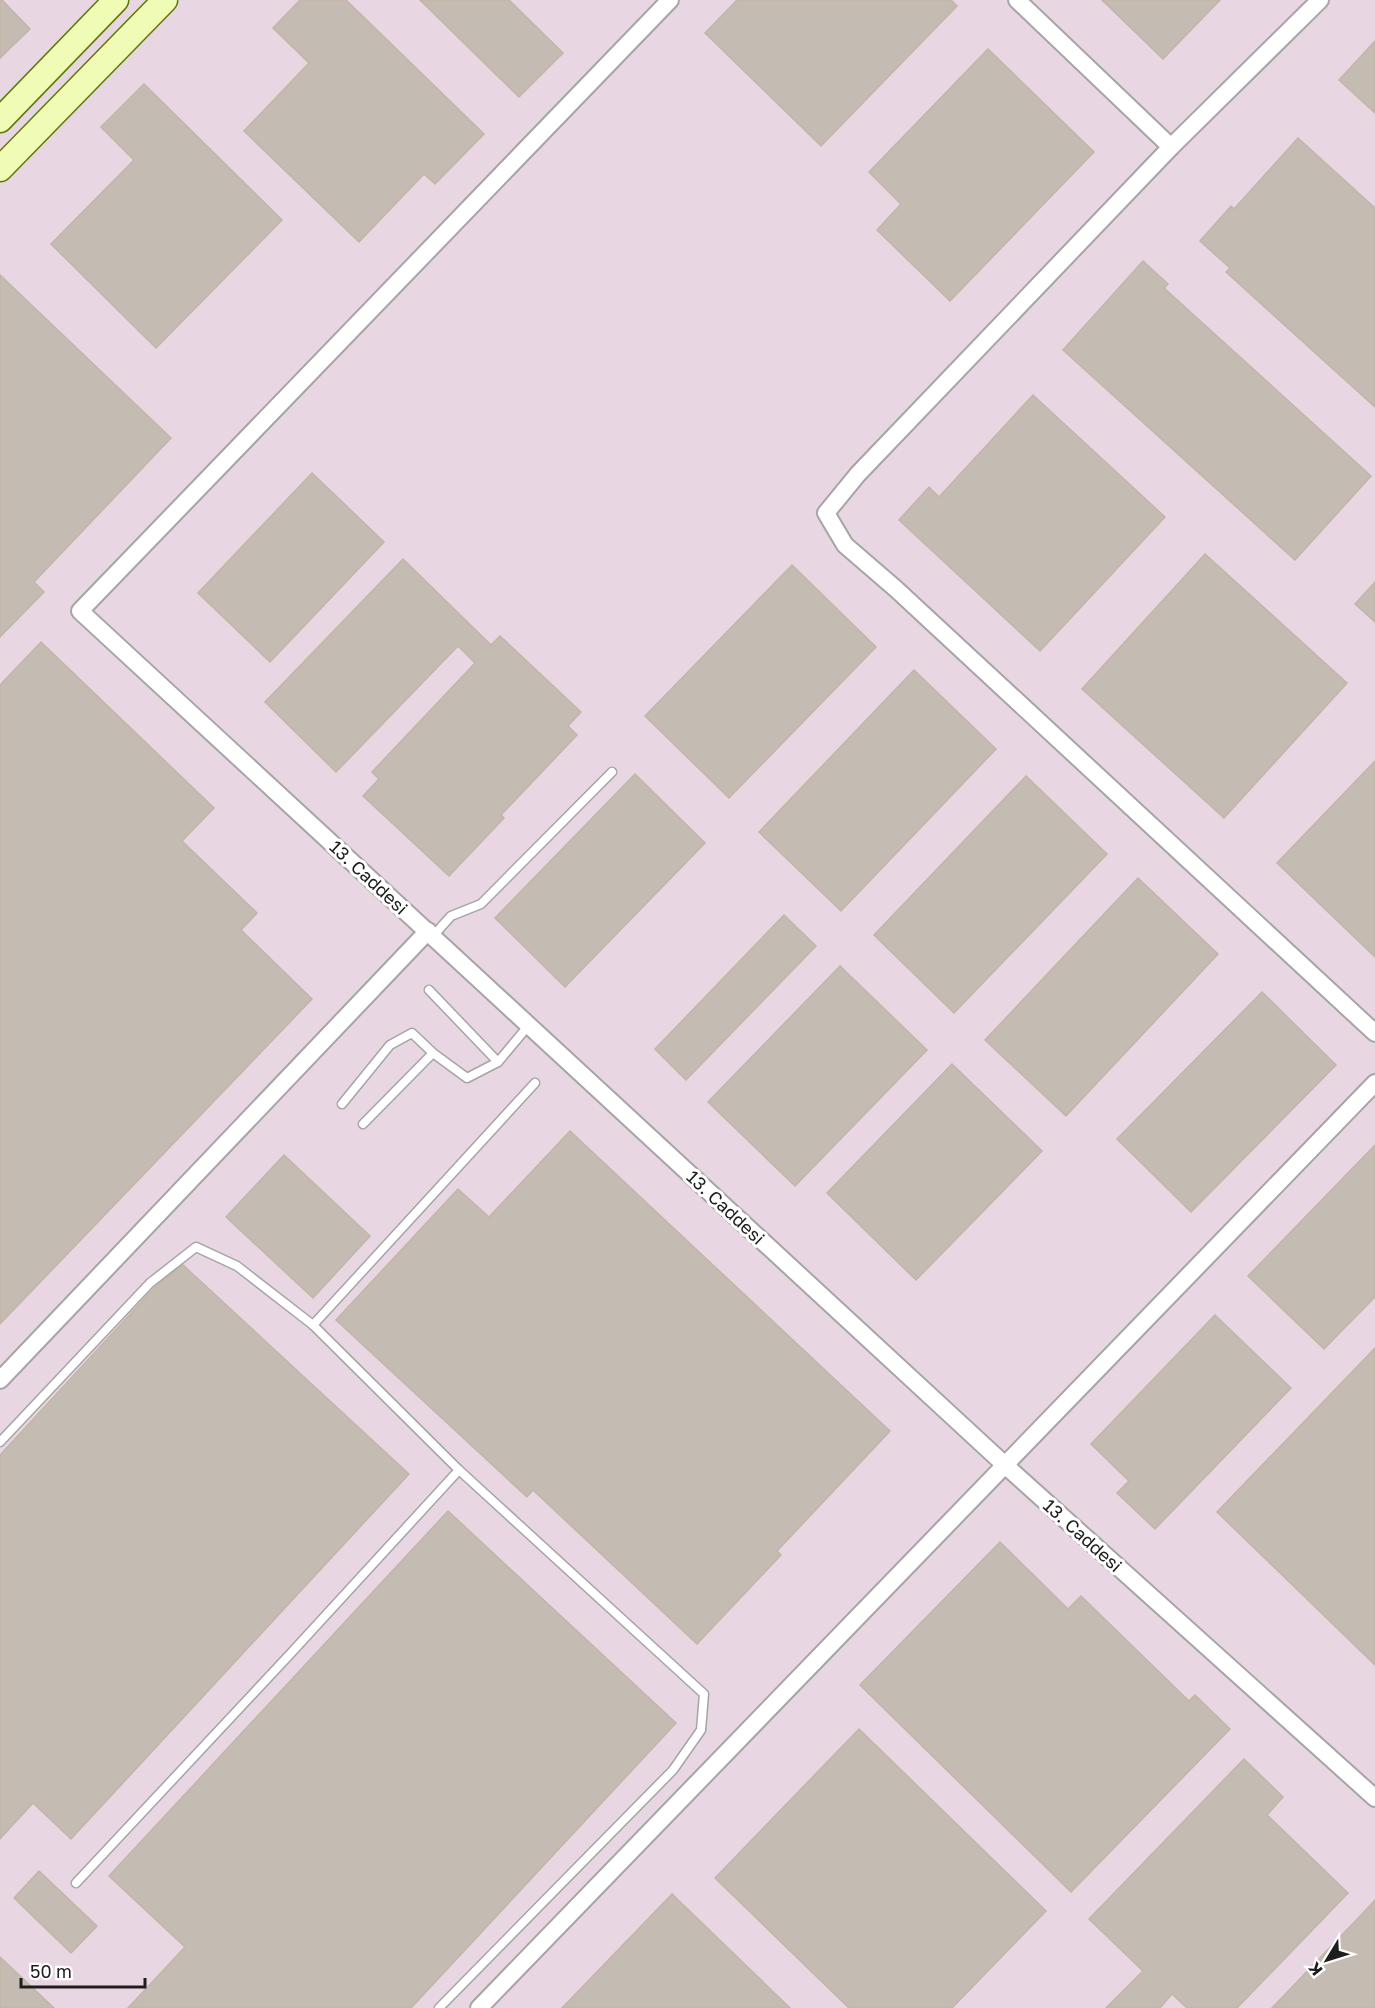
<svg xmlns="http://www.w3.org/2000/svg" width="1375" height="2008" font-family="'Golos Text',sans-serif">
  <style>
    .industrial { fill: #e9d6e3 }
    .building { fill: #c4bcb3; stroke: #c2b5a6; stroke-width: 1.5 }
    .lines { fill: none; stroke-linecap: round; stroke-linejoin: round }
    .lane-casing { stroke: #a5a5a5; stroke-width: 11 }
    .street-casing { stroke: #a5a5a5; stroke-width: 20 }
    .secondary-casing { stroke: #5e7901; stroke-width: 27 }
    .lane { stroke: #fff; stroke-width: 8 }
    .street { stroke: #fff; stroke-width: 16 }
    .secondary { stroke: #f0fbb6; stroke-width: 24 }
    .labels { text-anchor: middle; dominant-baseline: central; stroke-width: 6; stroke-linejoin: round; paint-order: stroke }
    .street-label { font-size: 18px; fill: #1e1e1e; stroke: #fff }
  </style>
  <rect width="100%" height="100%" fill="#f0ede4"/>
  <rect class="industrial" x="0" y="0" width="1375" height="2008"/>
  <g class="building">
    <polygon points="0,0 2,0 30,29 0,58"/>
    <polygon points="300,0 346,0 484,134 435,184 424,174 359,242 244,131 309,63 273,28"/>
    <polygon points="420,0 509,0 563,53 519,97"/>
    <polygon points="737,0 951,0 957,6 821,146 705,33"/>
    <polygon points="1102,0 1220,0 1163,59"/>
    <polygon points="1375,41 1375,113 1339,80"/>
    <polygon points="988,49 1094,152 950,301 877,230 901,204 869,172"/>
    <polygon points="144,84 282,220 156,348 51,244 134,160 101,127"/>
    <polygon points="1298,138 1375,208 1375,407 1226,272 1230,268 1200,241 1231,206 1234,209"/>
    <polygon points="1143,261 1168,284 1164,288 1371,476 1295,560 1063,350"/>
    <polygon points="0,275 171,438 34,582 44,592 0,637"/>
    <polygon points="1033,395 1165,517 1040,651 899,520 929,487 939,497"/>
    <polygon points="312,473 384,542 270,662 198,593"/>
    <polygon points="1205,554 1347,683 1224,818 1082,689"/>
    <polygon points="403,559 491,645 500,636 581,712 568,726 577,735 501,815 504,818 449,876 363,796 379,779 372,772 475,663 458,646 336,772 265,702"/>
    <polygon points="792,565 876,647 729,798 645,716"/>
    <polygon points="1375,582 1375,622 1355,604"/>
    <polygon points="41,642 214,808 182,841 257,913 241,930 312,999 0,1324 0,685"/>
    <polygon points="914,670 996,749 841,911 759,832"/>
    <polygon points="1375,761 1375,957 1277,863"/>
    <polygon points="635,774 705,843 565,987 495,918"/>
    <polygon points="1026,776 1107,854 954,1013 874,935"/>
    <polygon points="1138,878 1218,954 1066,1116 985,1040"/>
    <polygon points="784,915 816,946 686,1080 655,1049"/>
    <polygon points="840,966 927,1050 795,1186 708,1102"/>
    <polygon points="1262,992 1336,1065 1191,1212 1117,1139"/>
    <polygon points="952,1064 1042,1151 916,1280 827,1193"/>
    <polygon points="570,1131 890,1431 777,1551 781,1555 697,1644 533,1490 527,1497 336,1320 458,1189 489,1217"/>
    <polygon points="1375,1145 1375,1297 1324,1349 1248,1276"/>
    <polygon points="284,1155 370,1236 313,1298 226,1217"/>
    <polygon points="183,1265 409,1474 71,1839 33,1803 0,1839 0,1455 156,1286"/>
    <polygon points="1215,1315 1291,1388 1155,1529 1117,1493 1129,1481 1091,1444"/>
    <polygon points="1375,1348 1375,1665 1217,1512"/>
    <polygon points="448,1511 676,1723 411,2008 128,2008 185,1947 109,1876"/>
    <polygon points="1000,1542 1068,1609 1081,1596 1189,1701 1195,1695 1230,1729 1071,1892 860,1685"/>
    <polygon points="859,1729 1046,1911 952,2008 849,2008 715,1878"/>
    <polygon points="1244,1759 1283,1797 1267,1815 1348,1893 1237,2008 1187,2008 1172,1994 1160,2008 1106,2008 1143,1971 1089,1919"/>
    <polygon points="39,1871 97,1926 71,1953 14,1898"/>
    <polygon points="672,1894 790,2008 562,2008"/>
    <polygon points="1375,1900 1375,2008 1272,2008 1363,1913"/>
    <polygon points="0,1957 54,2008 0,2008"/>
  </g>
  <g class="lines">
    <g class="lane-casing">
      <g id="lane">
        <polyline points="433,936 451,916 481,904 612,772"/>
        <polyline points="429,990 498,1062"/>
        <polyline points="342,1104 390,1045 412,1033 433,1053 467,1078 498,1062 529,1025"/>
        <polyline points="363,1124 433,1053"/>
        <polyline points="313,1325 535,1083"/>
        <polyline points="0,1442 150,1283 196,1247 237,1266 313,1325 459,1470 704,1694 701,1730 673,1770 439,2008"/>
        <polyline points="76,1883 292,1652 459,1470"/>
      </g>
    </g>
    <g class="street-casing">
      <g id="street">
        <polyline points="670,0 80,611 1006,1466 1375,1798"/>
        <polyline points="1017,0 1171,147"/>
        <polyline points="1320,0 1171,147 858,474 826,513 845,545 896,589 1375,1033"/>
        <polyline points="0,1380 428,931"/>
        <polyline points="479,2008 1375,1083"/>
      </g>
    </g>
    <g class="secondary-casing">
      <g id="secondary">
        <polyline points="0,120 116,0"/>
        <polyline points="0,169 165,0"/>
      </g>
    </g>
    <use href="#lane" class="lane"/>
    <use href="#street" class="street"/>
    <use href="#secondary" class="secondary"/>
  </g>
  <g class="labels">
    <g class="street-label">
      <text transform="translate(369 877) rotate(43)">13. Caddesi</text>
      <text transform="translate(726 1207) rotate(43)">13. Caddesi</text>
      <text transform="translate(1083 1535) rotate(42)">13. Caddesi</text>
    </g>
  </g>
  <g transform="translate(1327 1960) rotate(232)" stroke="#ffffff" stroke-width="4.5" paint-order="stroke">
  <path d="M0-4.5L10 22L0 15L-10 22Z" fill="#1e1e1e"/>
  <text y="-9" font-size="16" font-weight="bold" text-anchor="middle" fill="#1e1e1e">K</text>
  </g>
  <path d="M21 1978v9h124v-9" fill="none" stroke="#1e1e1e" stroke-width="3"/>
  <text x="30" y="1978" font-size="18" fill="#1e1e1e" stroke="#ffffff" stroke-width="4.5" paint-order="stroke">50 m</text>
</svg>
